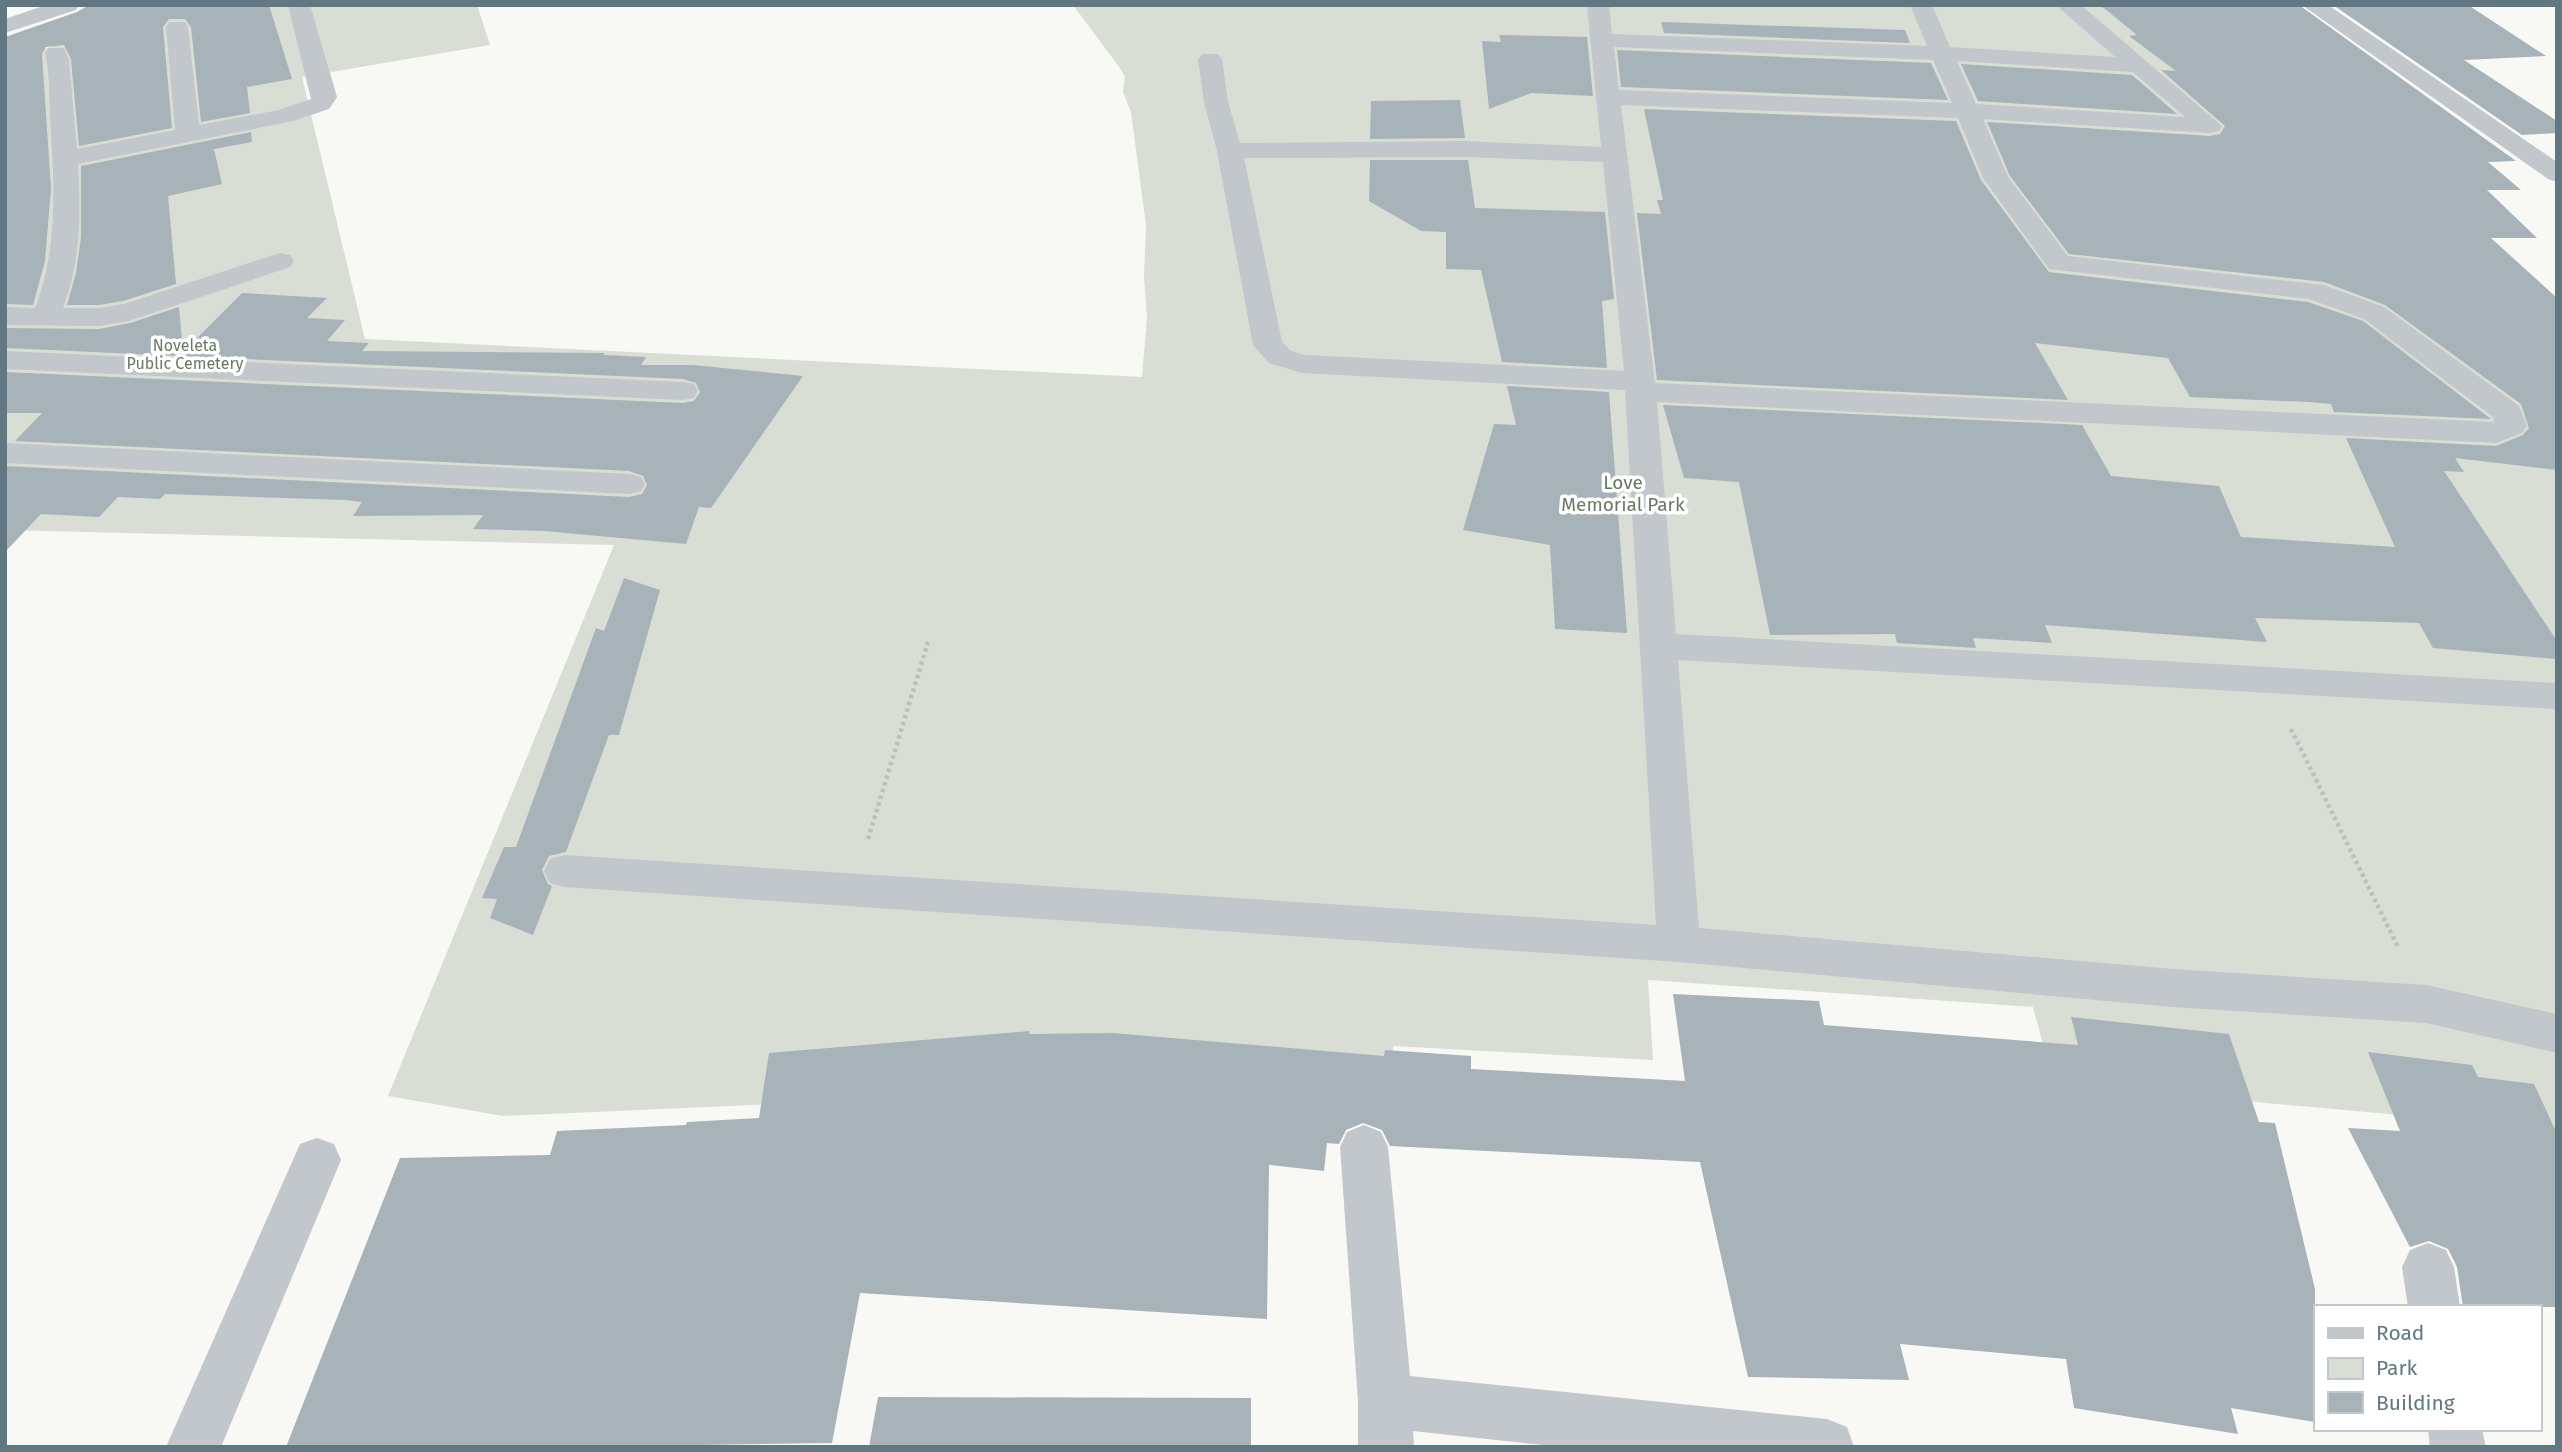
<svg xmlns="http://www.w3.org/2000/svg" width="2562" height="1452" font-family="'Fira Sans',sans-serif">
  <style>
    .green { fill: #d9ded4 }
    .building { fill: #a7b3b8 }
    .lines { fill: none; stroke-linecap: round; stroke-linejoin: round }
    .path { stroke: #bbbfc1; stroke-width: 4.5; stroke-dasharray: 3.5 3.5; stroke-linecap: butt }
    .minor { fill: #c1c7ca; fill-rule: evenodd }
    .labels { text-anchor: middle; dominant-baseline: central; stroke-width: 7; stroke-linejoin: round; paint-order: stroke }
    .far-park-label { font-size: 16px; fill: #687a61; stroke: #fff }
    .park-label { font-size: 19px; fill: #687a61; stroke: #fff }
  </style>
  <rect width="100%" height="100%" fill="#f8f8f5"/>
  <polygon class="green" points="161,5 477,5 490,45 302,77 365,339 1142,377 1147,317 1144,277 1146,225 1131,112 1123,92 1125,77 1120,68 1073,5 2127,5 2380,268 2557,391 2557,1129 2265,1103 2051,1074 2033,1007 1648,980 1653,1060 1393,1046 1393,1110 1092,1090 503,1116 388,1096 614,545 5,530 5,64"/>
  <g class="building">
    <polygon points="89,5 269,5 292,79 247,87 250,113 201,122 191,27 185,19 169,19 163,27 172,128 79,146 71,59 64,45 46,47 42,54 51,189 45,261 33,305 5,304 5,37 77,12"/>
    <polygon points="2100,5 2299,5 2516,161 2488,162 2521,190 2487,190 2537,238 2491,238 2557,298 2557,470 2455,458 2464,472 2444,471 2557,641 2557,659 2433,648 2419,623 2255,618 2267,642 2045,625 2052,643 1973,638 1976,648 1897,643 1895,634 1770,635 1739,482 1684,478 1663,405 2082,425 2111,476 2219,486 2241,537 2395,547 2346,438 2496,446 2523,435 2529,428 2521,404 2385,305 2324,282 2069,254 2010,176 1987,122 2210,136 2220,134 2225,126 2161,70 2176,71 2129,36 2137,35"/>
    <polygon points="2333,5 2468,5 2546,56 2464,60 2557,121 2557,133 2522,135"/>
    <polygon points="1661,22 1905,30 1910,43 1664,33"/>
    <polygon points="1499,35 1587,37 1593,96 1531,93 1489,109 1482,41 1501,42"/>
    <polygon points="1617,50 1931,63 1948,100 1621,87"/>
    <polygon points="1961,64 2132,75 2177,114 1978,101"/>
    <polygon points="1460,100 1465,138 1370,139 1371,101"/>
    <polygon points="1644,109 1956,121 1981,180 2049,272 2308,302 2363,321 2491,419 2334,412 2331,404 2308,402 2190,397 2168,358 2035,343 2068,400 1657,380 1637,213 1661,214 1657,200 1663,200"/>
    <polygon points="251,132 252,142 214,149 222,184 168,196 176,284 123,301 99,305 67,305 76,273 81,237 81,166"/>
    <polygon points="1370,160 1468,160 1475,208 1605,212 1614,299 1602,301 1607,368 1502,362 1481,270 1446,269 1446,232 1421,231 1369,201"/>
    <polygon points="242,293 327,298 307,318 345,320 327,341 369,343 362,351 605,353 603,355 646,357 641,365 693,365 803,376 711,508 699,507 686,544 544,531 473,529 483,515 353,516 362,502 346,500 165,494 160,499 118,497 99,517 41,514 5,552 5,466 629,497 642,494 647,485 643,476 629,471 15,441 42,413 5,413 5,372 683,403 694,401 700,392 696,383 683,379 5,348 5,328 99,329 130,323 179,307 183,352"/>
    <polygon points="1507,386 1609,392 1627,633 1555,629 1550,545 1463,530 1494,424 1516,425"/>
    <polygon points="624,578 660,590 619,735 609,735 566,852 549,856 542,870 548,884 552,886 533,935 490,918 497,899 482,898 504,847 516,847 596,628 604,631"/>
    <polygon points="1673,994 1819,1001 1824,1025 2078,1045 2071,1017 2229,1034 2259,1122 2275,1123 2315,1289 2315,1422 2231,1408 2238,1434 2074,1408 2066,1359 1900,1344 1909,1380 1748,1377 1700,1162 1390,1146 1382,1130 1363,1123 1346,1130 1339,1144 1327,1143 1324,1171 1269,1165 1267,1319 860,1293 832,1443 572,1447 286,1447 400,1158 550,1155 557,1131 686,1125 687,1122 759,1118 769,1053 1030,1031 1029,1034 1112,1033 1384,1056 1385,1050 1471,1056 1471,1069 1685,1081"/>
    <polygon points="2368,1052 2472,1065 2478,1077 2534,1084 2557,1134 2557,1307 2463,1307 2457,1267 2448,1249 2429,1241 2410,1247 2348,1128 2400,1131"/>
    <polygon points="878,1397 1251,1398 1251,1447 869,1447"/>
  </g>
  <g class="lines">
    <g class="path">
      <polyline points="2291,729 2398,947"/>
      <polyline points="868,839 928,642"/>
    </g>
    <g class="minor">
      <polygon points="46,5 79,5 76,10 5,33 5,19"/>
      <path d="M 288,5 L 310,5 L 337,97 L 329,109 L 293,121 L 78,164 C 81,213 81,262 63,308 L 99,308 L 124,304 L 280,253 L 290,255 L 294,261 L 290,267 L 129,321 L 99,326 L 5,325 L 5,307 L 35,308 C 59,247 54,181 50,117 C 49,96 50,74 45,53 L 48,48 L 64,48 L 69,60 L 77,149 L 175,130 L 166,27 L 169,22 L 185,22 L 188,27 L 199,125 L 279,110 L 311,99 Z"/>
      <path d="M 1587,5 L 1609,5 L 1612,34 L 1927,46 L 1910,5 L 1932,5 L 1950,47 L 2115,57 L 2056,5 L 2081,5 L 2222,126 L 2219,131 L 2210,133 L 1983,119 L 2008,177 L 2068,256 L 2324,285 L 2384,307 L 2519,406 L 2527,426 L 2522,433 L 2496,443 L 1657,402 L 1676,634 L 2557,683 L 2557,709 L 1678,660 L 1699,928 L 2173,969 L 2426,985 L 2557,1014 L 2557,1053 L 2426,1023 L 2173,1007 L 1679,962 L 565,887 L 550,883 L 544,871 L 550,859 L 565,855 L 1656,925 L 1625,390 L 1302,373 L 1269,363 L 1253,345 L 1217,151 L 1204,102 L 1198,59 L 1202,54 L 1218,54 L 1222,59 L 1228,102 L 1240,143 L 1465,141 L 1601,147 ZM 1614,47 L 1933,60 L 1952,103 L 1619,90 ZM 1957,61 L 2133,72 L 2185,117 L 1976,104 ZM 1621,105 L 1958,118 L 1983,178 L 2049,269 L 2309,299 L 2364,319 L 2493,417 L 2494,422 L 1655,383 ZM 1465,157 L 1603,162 L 1624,371 L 1305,355 L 1291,351 L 1282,342 L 1244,158 Z"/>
      <polygon points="2302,5 2328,5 2557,162 2557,182 2548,179"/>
      <polygon points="5,351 683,382 694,384 698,391 694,398 683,400 5,369"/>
      <polygon points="5,443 629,474 641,477 645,484 641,491 629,494 5,463"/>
      <polygon points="1364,1125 1381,1132 1388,1147 1410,1376 1827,1419 1847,1427 1854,1447 1562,1447 1413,1431 1414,1447 1358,1447 1358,1401 1340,1147 1347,1132"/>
      <polygon points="317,1138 334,1144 341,1160 221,1447 166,1447 300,1144"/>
      <polygon points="2428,1243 2446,1250 2454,1267 2460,1307 2408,1307 2402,1267 2410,1250"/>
      <polygon points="2428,1429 2482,1429 2486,1447 2430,1447"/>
    </g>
  </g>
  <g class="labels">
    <g class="far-park-label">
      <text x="185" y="345">Noveleta<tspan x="185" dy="18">Public Cemetery</tspan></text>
    </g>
    <g class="park-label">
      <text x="1623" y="482">Love<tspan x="1623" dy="22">Memorial Park</tspan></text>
    </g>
  </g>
  <rect width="2562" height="1452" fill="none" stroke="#617782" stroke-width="14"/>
  <rect x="2314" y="1305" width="228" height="126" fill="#ffffff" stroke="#c0c9cd" stroke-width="2"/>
  <rect x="2328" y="1328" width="35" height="10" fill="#c1c7ca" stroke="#c0c9cd" stroke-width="2"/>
  <text x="2376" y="1340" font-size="21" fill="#617782">Road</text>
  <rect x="2328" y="1358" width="35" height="21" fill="#d9ded4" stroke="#c0c9cd" stroke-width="2"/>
  <text x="2376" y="1375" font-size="21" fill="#617782">Park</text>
  <rect x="2328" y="1392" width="35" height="21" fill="#a7b3b8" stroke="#c0c9cd" stroke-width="2"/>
  <text x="2376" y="1410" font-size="21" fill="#617782">Building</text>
</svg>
